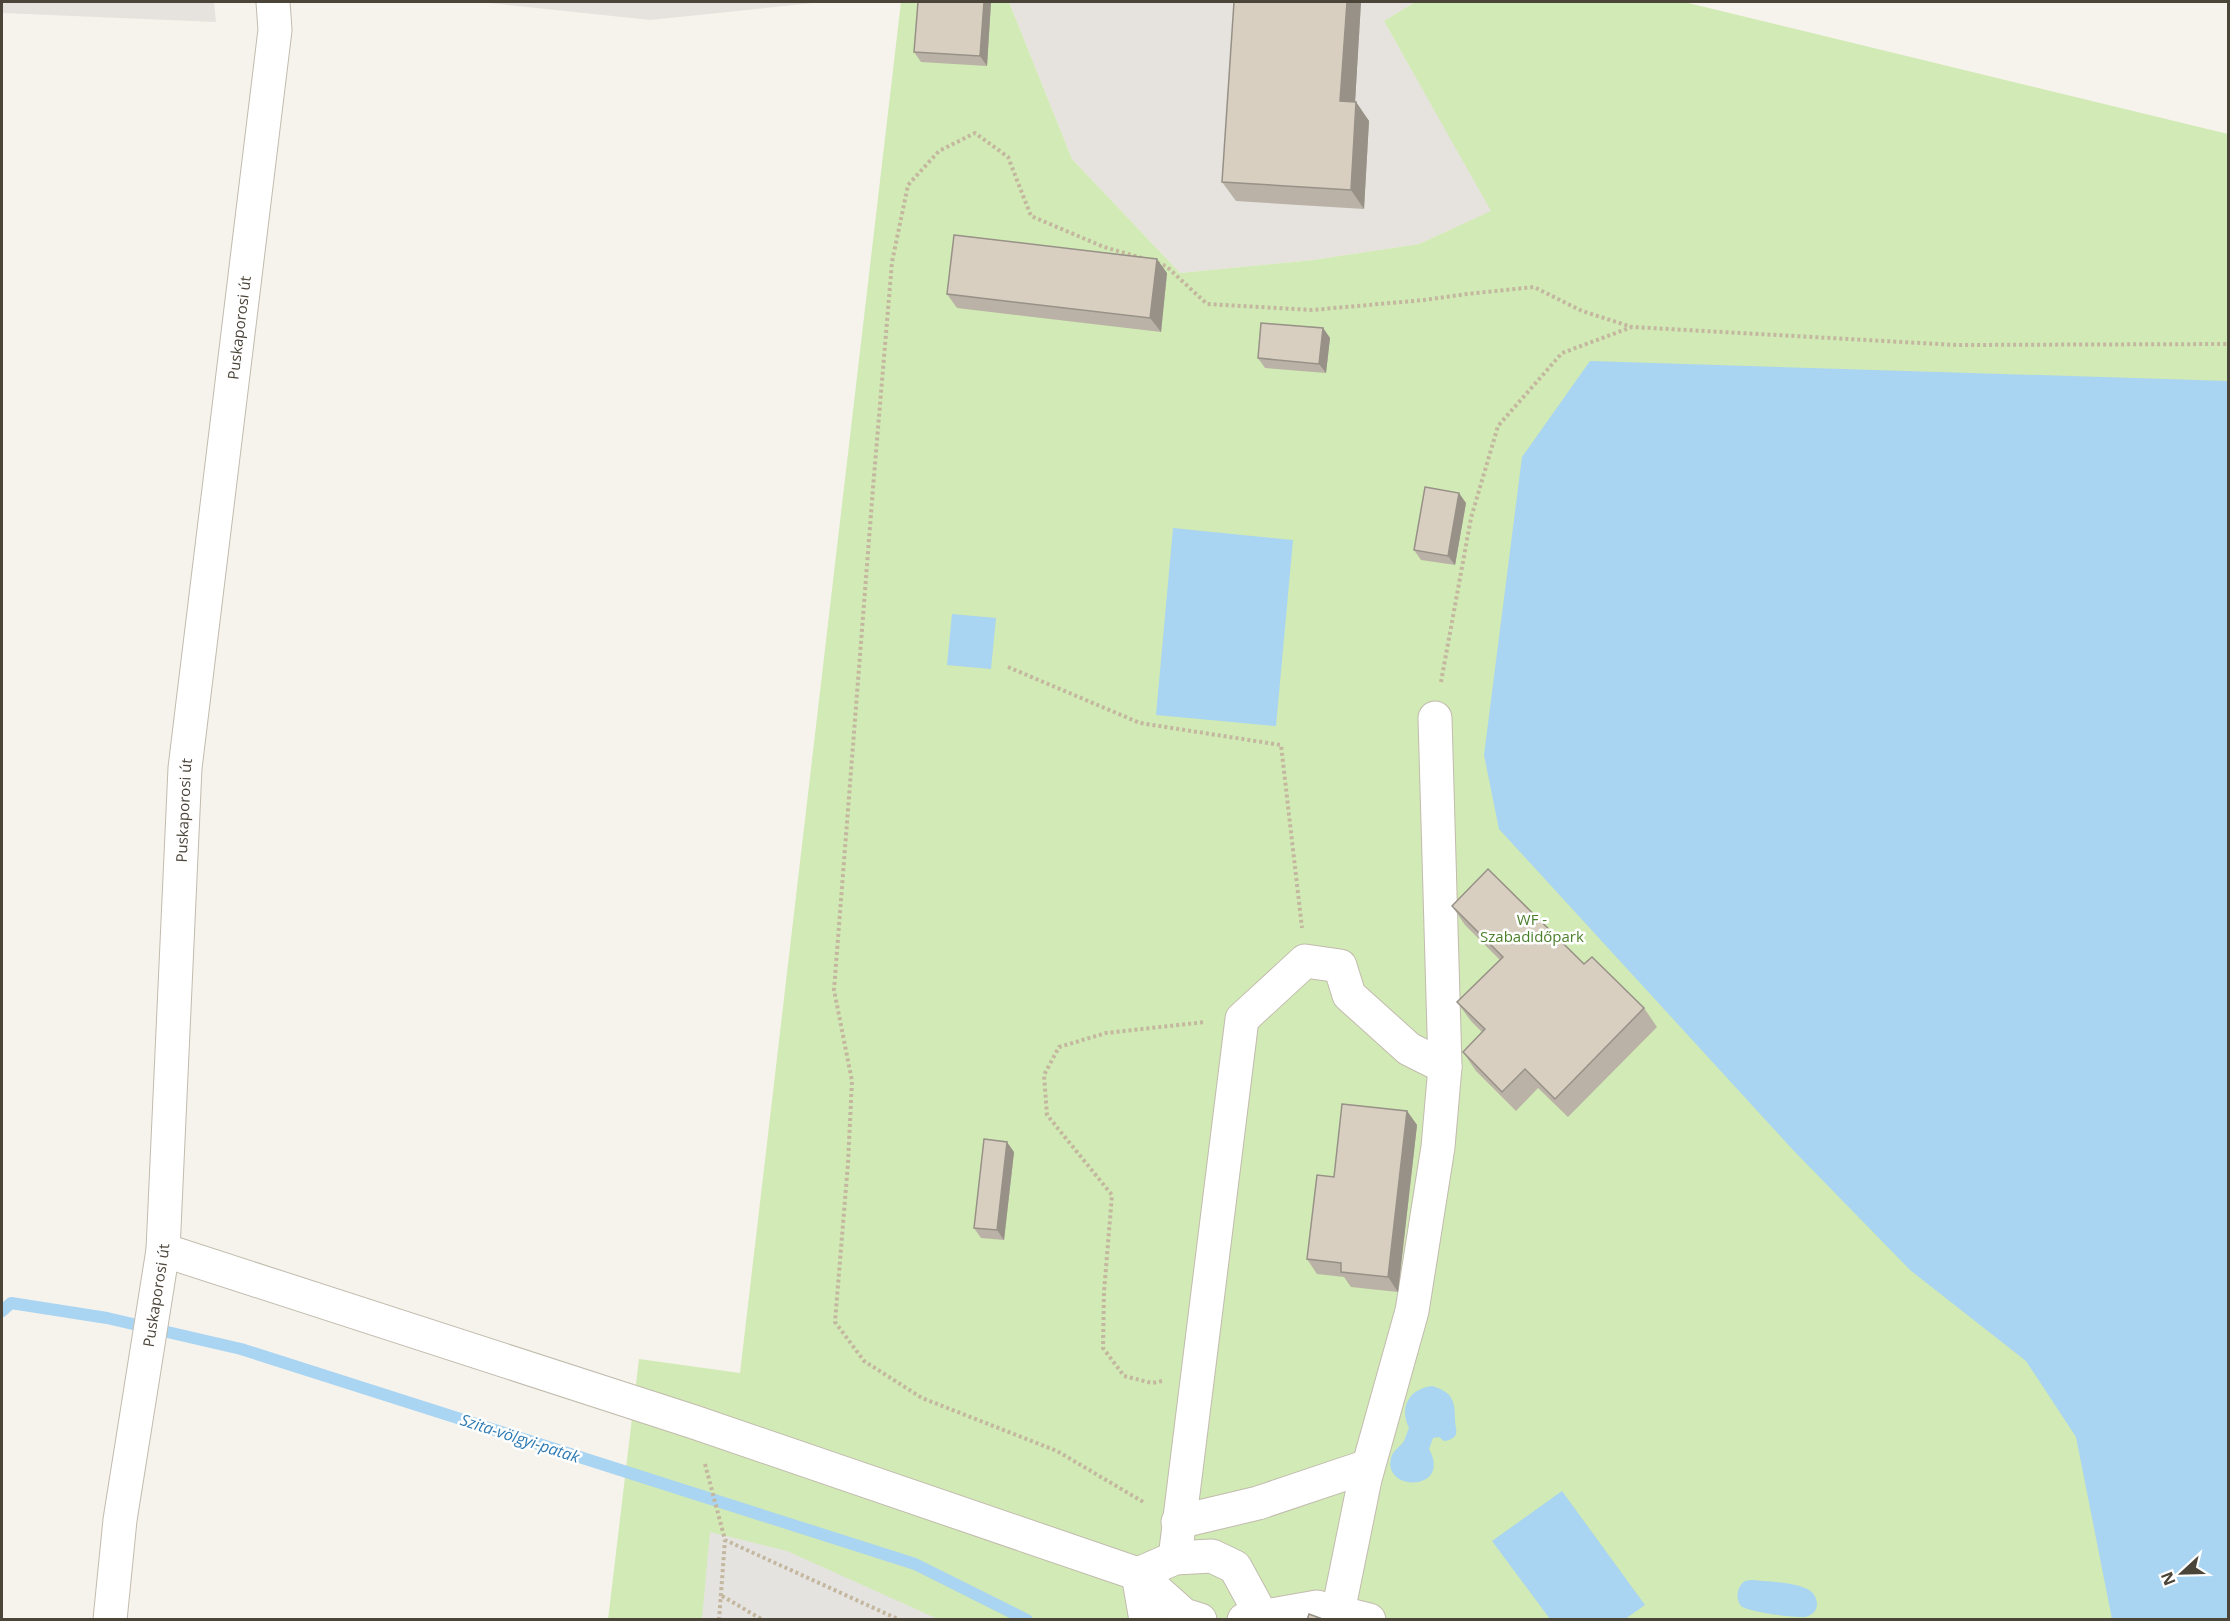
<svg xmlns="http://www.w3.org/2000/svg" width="2230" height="1621" font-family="'Open Sans',sans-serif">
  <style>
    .industrial { fill: #e6e2dd }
    .green { fill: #d2eab5 }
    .parking { fill: #e5e3e0 }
    .water { fill: #a9d4f2 }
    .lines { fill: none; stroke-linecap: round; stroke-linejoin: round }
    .stream { stroke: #a9d4f2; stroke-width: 12 }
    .minor-casing { stroke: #c2bbae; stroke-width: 35 }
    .path { stroke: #c4b79f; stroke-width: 4; stroke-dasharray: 3 3; stroke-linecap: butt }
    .minor { stroke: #fff; stroke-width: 33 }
    .wall { fill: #bab2a6 }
    .shaded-wall { fill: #979187 }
    .building { fill: #d8cfc1; stroke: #979187; stroke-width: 1.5 }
    .labels { text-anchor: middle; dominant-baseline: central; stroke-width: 5; stroke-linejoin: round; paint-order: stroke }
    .street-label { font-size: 15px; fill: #4b4439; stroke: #fff }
    .park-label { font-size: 15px; fill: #4a7f2a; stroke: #fff }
    .water-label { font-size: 16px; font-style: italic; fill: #2e7ab2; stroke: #fff }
  </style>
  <rect width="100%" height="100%" fill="#f6f3ec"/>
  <g class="industrial">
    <polygon points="2,2 214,2 216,22 2,13"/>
    <polygon points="479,2 823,2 650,20"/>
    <polygon points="1009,2 1415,2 1384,21 1492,211 1419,244 1313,260 1180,273 1072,159"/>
  </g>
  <polygon class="green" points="901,2 1009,2 1072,159 1180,273 1313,260 1419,244 1491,211 1384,21 1415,2 1684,2 2228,134 2228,1619 608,1620 639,1359 740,1373"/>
  <polygon class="parking" points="710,1532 787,1551 938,1619 702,1619"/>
  <g class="water">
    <polygon points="1590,361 2228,381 2228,1619 2112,1619 2076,1437 2026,1361 1910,1270 1794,1151 1499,829 1484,755 1522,457"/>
    <polygon points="1173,528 1293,540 1276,726 1156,715"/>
    <polygon points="952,614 996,618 991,669 947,665"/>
    <path d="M 1432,1386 C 1452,1392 1455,1400 1455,1419 C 1455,1430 1462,1438 1444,1441 L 1439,1437 L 1433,1438 L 1429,1449 C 1453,1493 1378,1492 1392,1455 C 1395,1449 1401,1446 1404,1441 C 1406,1437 1407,1432 1409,1428 C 1399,1407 1409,1389 1432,1386 Z"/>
    <polygon points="1562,1491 1645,1605 1625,1619 1550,1619 1492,1541"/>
    <path d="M 1754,1580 C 1770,1582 1790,1582 1805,1588 C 1820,1593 1822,1614 1805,1617 C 1795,1618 1748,1612 1741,1606 C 1735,1599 1737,1586 1745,1581 C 1748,1580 1751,1580 1754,1580 Z"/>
  </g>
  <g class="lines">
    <polyline class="stream" points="2,1311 11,1303 107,1318 241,1349 915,1564 1027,1620"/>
    <g class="minor-casing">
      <g id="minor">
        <polyline points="163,1250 694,1422 1138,1574 1184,1615 1200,1620"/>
        <polyline points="1178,1522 1258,1503 1368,1466"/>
        <polyline points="1175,1558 1242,1019 1305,961 1340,966 1349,995 1409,1049 1445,1067"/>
        <polyline points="1338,1612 1365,1479 1412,1311 1438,1147 1445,1067 1435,718"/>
        <path id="s1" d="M 110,1620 L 120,1520 L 163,1250 L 185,768 L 275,30 L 273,2"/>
        <polyline points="1146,1620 1138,1574 1175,1558 1212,1556 1235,1567 1264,1620"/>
        <polyline points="1244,1620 1317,1607 1369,1620"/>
      </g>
    </g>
    <g class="path">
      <polyline points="1142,258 1104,247 1031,216 1008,157 975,133 939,151 908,185 892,262 873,488 834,990 852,1081 848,1163 835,1322 864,1361 922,1398 1057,1451 1145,1503"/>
      <polyline points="1157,263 1166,266 1207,304 1312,310 1424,300 1467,294 1534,287 1582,311 1632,327"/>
      <polyline points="1008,667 1140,723 1281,745 1302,928"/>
      <polyline points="1441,682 1471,518 1498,426 1562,353 1632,327 1956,345 2228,344"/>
      <polyline points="1162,1381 1152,1383 1124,1376 1103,1348 1104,1292 1112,1195 1047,1115 1044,1075 1059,1047 1106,1033 1205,1022"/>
      <polyline points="705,1464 725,1540 900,1620"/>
      <polyline points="722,1596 763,1620"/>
      <polyline points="719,1620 725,1540"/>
    </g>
    <use href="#minor" class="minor"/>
  </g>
  <g class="wall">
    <polygon points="991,2 987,66 921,62 914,52"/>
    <polygon points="1234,2 1361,2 1355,102 1356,102 1369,121 1364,209 1236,201 1222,182"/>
    <polygon points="1167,273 1161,332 957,308 947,294"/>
    <polygon points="1323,328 1330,338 1326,373 1265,368 1258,358"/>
    <polygon points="1466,503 1455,565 1421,560 1414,550"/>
    <polygon points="1452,906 1584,964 1644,1008 1657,1027 1568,1117 1538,1088 1516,1111 1476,1071 1463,1052 1482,1032 1471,1021 1457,1002 1500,960 1465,925"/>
    <polygon points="1407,1111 1417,1125 1398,1292 1351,1287 1344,1277 1317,1274 1307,1259 1334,1177"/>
    <polygon points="1014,1152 1004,1240 981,1238 974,1228"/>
  </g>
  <g class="shaded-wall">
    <polygon points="984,2 991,2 987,66 980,56"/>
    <polygon points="1347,2 1361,2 1354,120 1340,101"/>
    <polygon points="1356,102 1369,121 1364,209 1351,190"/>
    <polygon points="1157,259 1167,273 1161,332 1150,318"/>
    <polygon points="1323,328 1330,338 1326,373 1319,364"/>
    <polygon points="1459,493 1466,503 1455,565 1448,556"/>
    <polygon points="1407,1111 1417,1125 1398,1292 1388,1277"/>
    <polygon points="1007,1142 1014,1152 1004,1240 997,1230"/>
  </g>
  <g class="building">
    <polygon points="918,2 984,2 980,56 914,52"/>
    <polygon points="1234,2 1347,2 1340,101 1356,102 1351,190 1222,182"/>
    <polygon points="954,235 1157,259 1150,318 947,294"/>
    <polygon points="1261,323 1323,328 1319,364 1258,358"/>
    <polygon points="1425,487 1459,493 1448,556 1414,550"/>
    <polygon points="1488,869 1584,964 1592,957 1644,1008 1555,1099 1525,1069 1502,1092 1463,1052 1485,1029 1457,1002 1503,957 1452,906"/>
    <polygon points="1342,1104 1407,1111 1388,1277 1341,1272 1341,1263 1307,1259 1317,1175 1334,1177"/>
    <polygon points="984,1139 1007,1142 997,1230 974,1228"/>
    <polygon points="1309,1614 1325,1620 1307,1620"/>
  </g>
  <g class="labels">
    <g class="street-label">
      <text stroke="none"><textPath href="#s1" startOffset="1300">Puskaporosi út</textPath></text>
      <text stroke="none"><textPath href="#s1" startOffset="814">Puskaporosi út</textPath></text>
      <text stroke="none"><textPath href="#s1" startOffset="328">Puskaporosi út</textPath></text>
    </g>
    <g class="park-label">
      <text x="1532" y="919">WF -<tspan x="1532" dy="17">Szabadidőpark</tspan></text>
    </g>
    <g class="water-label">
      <text transform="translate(520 1438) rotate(18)">Szita-völgyi-patak</text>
    </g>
  </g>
  <rect width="2230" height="1621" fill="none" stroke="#4b4439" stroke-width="6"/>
  <g transform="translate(2182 1573) rotate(248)" stroke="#ffffff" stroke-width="4.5" paint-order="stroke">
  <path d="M0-4.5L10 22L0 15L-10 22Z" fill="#4b4439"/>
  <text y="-9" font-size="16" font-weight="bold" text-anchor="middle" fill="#4b4439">N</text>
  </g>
</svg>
